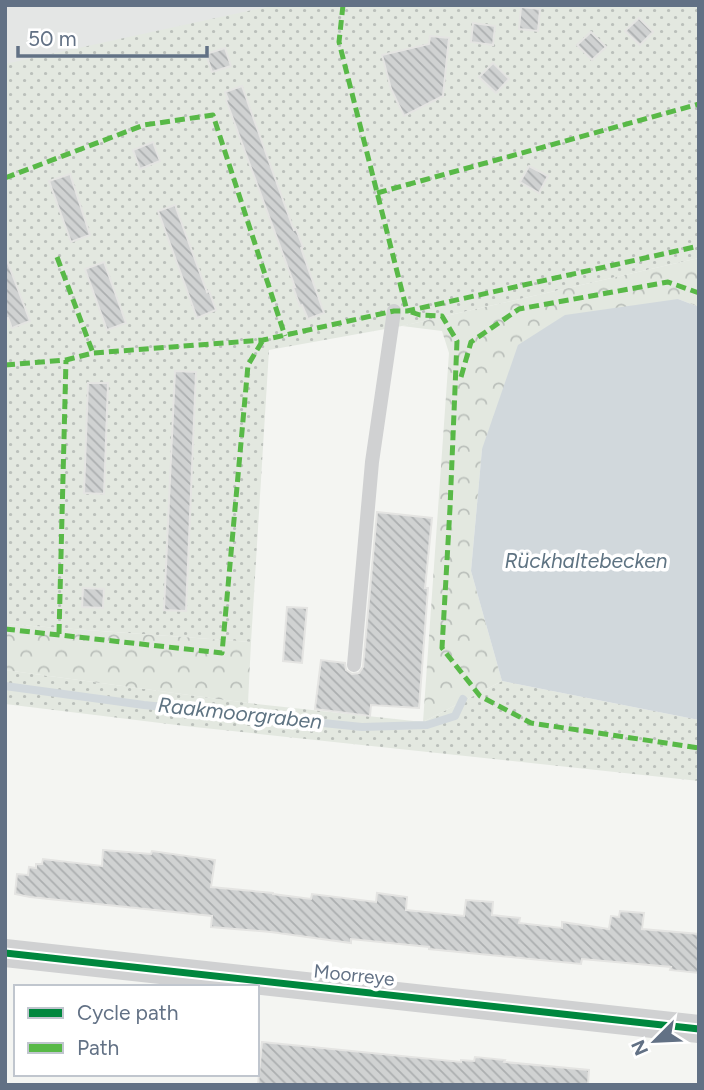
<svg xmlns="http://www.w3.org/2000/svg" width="704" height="1090" font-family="Figtree,sans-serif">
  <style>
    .built { fill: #e4e6e5 }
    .grass { fill: url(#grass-dots) }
    .park { fill: url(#park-crowns) }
    .water { fill: #d1d8dc }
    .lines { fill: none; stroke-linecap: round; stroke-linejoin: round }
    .stream { stroke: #d1d8dc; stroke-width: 8 }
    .building { fill: url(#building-back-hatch); stroke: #e4e4e2; stroke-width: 2 }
    .lane { stroke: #d0d1d2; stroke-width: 14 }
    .street { stroke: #d0d1d2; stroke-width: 28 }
    .quiet { stroke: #58b947; stroke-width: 5; stroke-dasharray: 10 5; stroke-linecap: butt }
    .cycleway-casing { stroke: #fff; stroke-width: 11 }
    .cycleway { stroke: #00873e; stroke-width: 7 }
    .labels { text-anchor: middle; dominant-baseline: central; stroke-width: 7; stroke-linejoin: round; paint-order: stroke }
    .street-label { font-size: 19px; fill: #627185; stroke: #fff }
    .water-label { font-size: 21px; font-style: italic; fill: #5e7382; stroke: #fff }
  </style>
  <defs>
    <pattern id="grass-dots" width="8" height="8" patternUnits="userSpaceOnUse" patternTransform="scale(1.75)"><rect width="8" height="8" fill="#e3e8e0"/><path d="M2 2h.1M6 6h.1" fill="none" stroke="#bbc0bb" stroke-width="1.8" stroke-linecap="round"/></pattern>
    <pattern id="park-crowns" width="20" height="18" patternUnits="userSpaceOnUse" patternTransform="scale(1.75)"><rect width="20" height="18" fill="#e3e8e0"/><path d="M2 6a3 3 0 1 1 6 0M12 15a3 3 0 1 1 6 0" fill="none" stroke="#bbc0bb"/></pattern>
    <pattern id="building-back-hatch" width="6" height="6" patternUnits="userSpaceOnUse" patternTransform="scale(1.75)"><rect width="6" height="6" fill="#d0d2d2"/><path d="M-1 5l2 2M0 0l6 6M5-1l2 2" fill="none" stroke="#acafb0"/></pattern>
  </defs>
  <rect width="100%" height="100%" fill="#f4f5f2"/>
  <polygon class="built" points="5,5 277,5 5,66"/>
  <g class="grass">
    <polygon points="276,5 699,5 699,258 402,326 269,350 251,642 5,624 5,64"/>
    <polygon points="5,670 248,703 423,722 502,681 699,720 699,781 185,726 5,704"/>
  </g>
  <g class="park">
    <polygon points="699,258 699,307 678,299 482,449 471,571 502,681 423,722 449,353 442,331 402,326"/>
    <polygon points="5,624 251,642 248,703 5,670"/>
  </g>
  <polygon class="water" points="678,299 699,307 699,720 502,681 471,571 482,449 518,345 565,315"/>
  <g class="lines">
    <polyline class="stream" points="5,686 144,705 362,727 427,725 455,716 463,699"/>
  </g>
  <g class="building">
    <polygon points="521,7 540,9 538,31 519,29"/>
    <polygon points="639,18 653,32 640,45 625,31"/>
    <polygon points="473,23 495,26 493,45 471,42"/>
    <polygon points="591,32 606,47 592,60 577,45"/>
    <polygon points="430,36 449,38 443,96 404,116 391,89 382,55 429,44"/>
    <polygon points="225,48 231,66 212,72 206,54"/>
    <polygon points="493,63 509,79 496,93 479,77"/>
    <polygon points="242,86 267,156 294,230 296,229 303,247 301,248 324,313 308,319 302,305 300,306 293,287 295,287 226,100 228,99 225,92"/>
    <polygon points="153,142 160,161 140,169 133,150"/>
    <polygon points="529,166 548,176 539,193 520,182"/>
    <polygon points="70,174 90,235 71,242 49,181"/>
    <polygon points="175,205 207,292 209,291 216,310 197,318 158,211"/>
    <polygon points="6,258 30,321 12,328 8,318 5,319"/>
    <polygon points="104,262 126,323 107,330 85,269"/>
    <polygon points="175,371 196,372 186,611 164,610"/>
    <polygon points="88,383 108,383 104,494 84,493"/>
    <polygon points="377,512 432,518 425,588 428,588 419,708 371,705 370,716 315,709 321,660 345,663 346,670 352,674 359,673 363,667"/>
    <polygon points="83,588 104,589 103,608 82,607"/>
    <polygon points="287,607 307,608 302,663 283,661"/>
    <polygon points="103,850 151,854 152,851 215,860 211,887 273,893 273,894 311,899 312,894 376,902 377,893 407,897 406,910 464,916 466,900 493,902 492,915 520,918 519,923 562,928 562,922 609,929 611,916 619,917 620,911 644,913 642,929 699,934 699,973 670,970 671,967 582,959 581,964 429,949 429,947 351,939 351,943 271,932 211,927 212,916 30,897 15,894 17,874 28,875 29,867 36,868 36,864 42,864 43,859 102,866"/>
    <polygon points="262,1042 461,1062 461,1060 474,1061 475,1057 505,1060 504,1062 589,1070 588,1085 258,1085"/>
  </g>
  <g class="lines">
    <polyline class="lane" points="354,665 372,462 394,311"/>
    <polyline class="street" points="5,953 699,1029"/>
    <g class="quiet">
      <polyline points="343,5 339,42 407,311"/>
      <polyline points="5,178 144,125 213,115 285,336"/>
      <polyline points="377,193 699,104"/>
      <polyline points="57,257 93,353"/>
      <polyline points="411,312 420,315 442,316 457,341 450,508 442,648 480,696 531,723 699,748"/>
      <polyline points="5,365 66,360 93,353 263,340 394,311 407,311 699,246"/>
      <polyline points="461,377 471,342 519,309 668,282 699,293"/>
      <polyline points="5,629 222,653 248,365 263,340"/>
      <polyline points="59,634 66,360"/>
    </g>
    <g class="cycleway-casing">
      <polyline id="cycleway" points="5,953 699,1029"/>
    </g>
    <use href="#cycleway" class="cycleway"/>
  </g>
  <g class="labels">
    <g class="street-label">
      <text transform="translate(354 975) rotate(6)">Moorreye</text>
    </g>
    <g class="water-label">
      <text x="586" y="560">Rückhaltebecken</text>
      <text transform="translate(240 713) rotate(6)">Raakmoorgraben</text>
    </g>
  </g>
  <rect width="704" height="1090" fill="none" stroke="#627185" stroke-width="14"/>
  <rect x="14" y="985" width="245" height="91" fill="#ffffff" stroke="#c0c6ce" stroke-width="2"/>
  <rect x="28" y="1008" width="35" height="10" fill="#00873e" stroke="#c0c6ce" stroke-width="2"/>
  <text x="77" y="1020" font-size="21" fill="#627185">Cycle path</text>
  <rect x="28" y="1043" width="35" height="10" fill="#58b947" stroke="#c0c6ce" stroke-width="2"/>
  <text x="77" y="1055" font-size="21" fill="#627185">Path</text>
  <g transform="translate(655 1041) rotate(246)" stroke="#ffffff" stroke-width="5" paint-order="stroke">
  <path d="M0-5L12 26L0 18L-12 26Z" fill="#627185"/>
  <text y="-10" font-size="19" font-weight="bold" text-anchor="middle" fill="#627185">N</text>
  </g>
  <path d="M18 46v10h189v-10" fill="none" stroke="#627185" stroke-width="3.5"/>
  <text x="28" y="46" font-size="21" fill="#627185" stroke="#ffffff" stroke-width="5" paint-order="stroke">50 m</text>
</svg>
